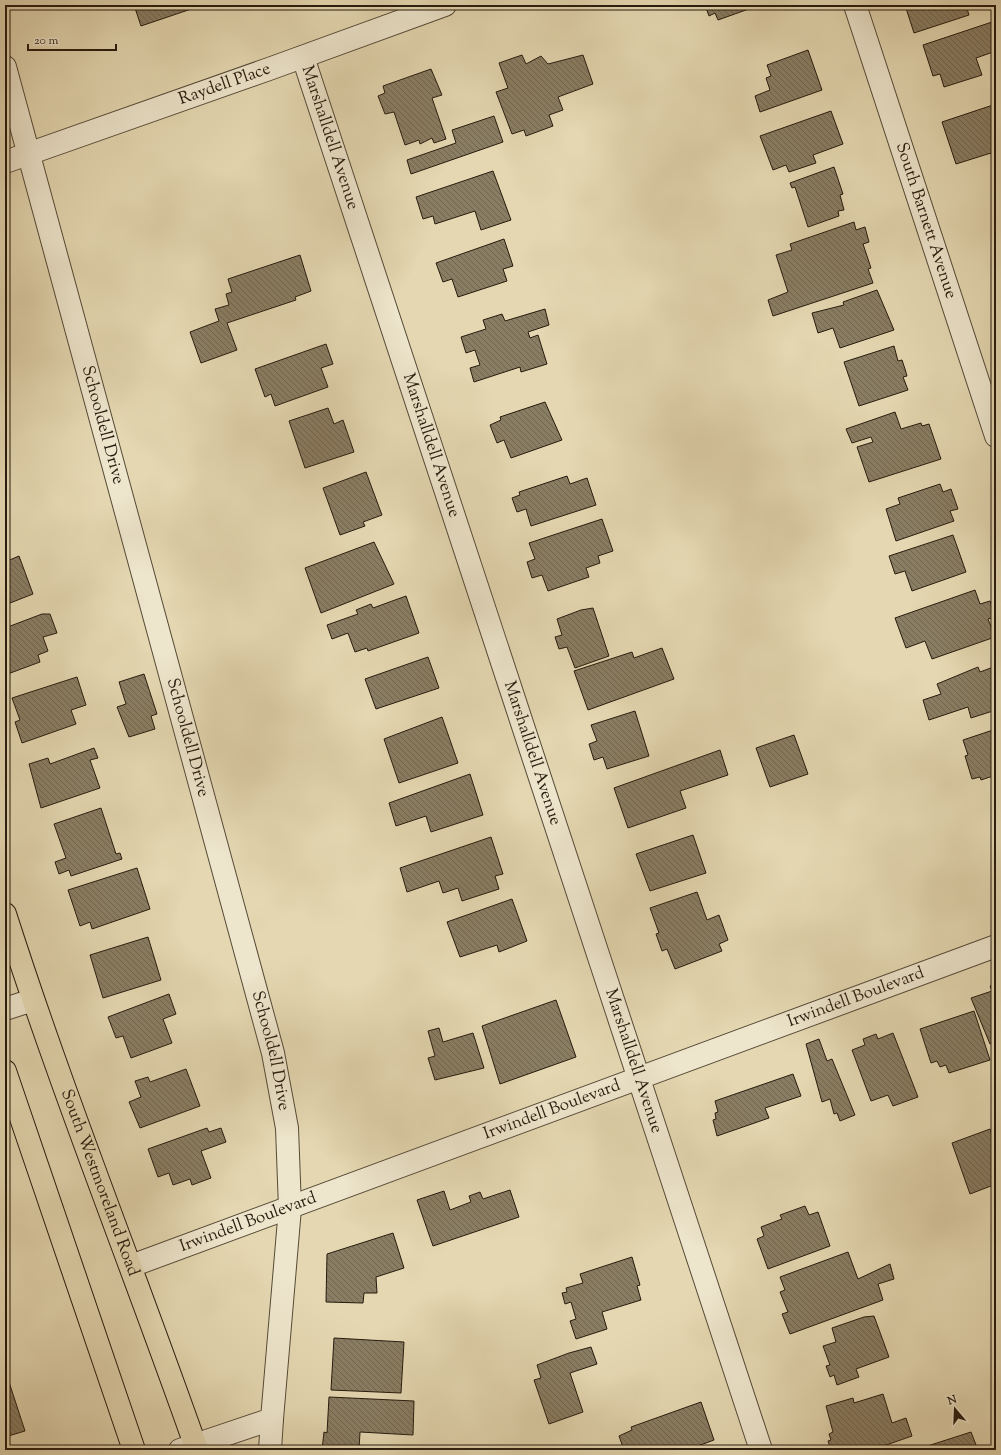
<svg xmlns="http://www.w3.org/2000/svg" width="1001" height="1455" font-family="'Sorts Mill Goudy',serif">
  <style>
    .building { fill: url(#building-back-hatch); stroke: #271b0e }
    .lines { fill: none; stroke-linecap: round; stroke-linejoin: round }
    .minor-casing { stroke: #564a37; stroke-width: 24 }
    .major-casing { stroke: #271b0e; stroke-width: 24 }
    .minor { stroke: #ede5cc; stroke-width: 22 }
    .major { stroke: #e4d7b1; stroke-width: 22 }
    .labels { text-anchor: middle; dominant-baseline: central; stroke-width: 4; stroke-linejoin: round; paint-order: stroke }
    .street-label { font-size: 17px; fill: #271b0e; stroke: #ede5cc }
  </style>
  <defs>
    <pattern id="building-back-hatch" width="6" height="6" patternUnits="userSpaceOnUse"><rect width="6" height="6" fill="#897d63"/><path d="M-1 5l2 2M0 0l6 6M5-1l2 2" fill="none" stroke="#706650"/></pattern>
  </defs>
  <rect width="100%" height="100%" fill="#e4d7b1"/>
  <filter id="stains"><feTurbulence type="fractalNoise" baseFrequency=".005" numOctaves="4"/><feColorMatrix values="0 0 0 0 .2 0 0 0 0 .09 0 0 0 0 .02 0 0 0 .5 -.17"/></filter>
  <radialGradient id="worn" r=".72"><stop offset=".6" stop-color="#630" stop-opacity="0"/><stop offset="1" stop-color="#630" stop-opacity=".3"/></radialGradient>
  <g class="building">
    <polygon points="134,5 203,5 141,26"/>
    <polygon points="705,5 760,5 718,20 715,13 709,16"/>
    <polygon points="905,5 966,5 969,15 914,33"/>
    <polygon points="995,21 996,51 976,58 982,75 944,87 940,74 933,76 923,45"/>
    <polygon points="808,50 822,90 760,112 755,96 770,90 766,78 771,76 767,65"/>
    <polygon points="522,55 526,64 541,56 548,64 583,55 593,84 558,97 563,110 549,115 553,126 526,136 524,130 512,134 496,92 508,88 499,63"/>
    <polygon points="431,69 442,95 432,98 446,139 434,143 432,138 420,144 419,140 405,145 394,112 385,114 378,96 385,93 383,86"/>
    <polygon points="996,104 996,160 994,161 991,153 956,164 942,122"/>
    <polygon points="831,111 843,144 813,155 816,163 789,172 786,165 773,170 760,136"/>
    <polygon points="494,116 503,142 411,174 407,160 456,143 452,130"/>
    <polygon points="834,167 843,194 840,195 844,210 838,211 839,216 808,227 795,187 792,188 790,183"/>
    <polygon points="493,171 511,220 481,230 475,211 435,224 433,216 423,219 416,197"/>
    <polygon points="854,222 856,230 865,227 869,242 863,244 871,268 868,269 873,283 773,316 768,300 788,292 776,255 792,250 790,244"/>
    <polygon points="504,239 513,266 503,269 507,281 458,297 452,279 443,282 436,263"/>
    <polygon points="300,255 311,291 295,297 296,300 227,323 237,350 201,363 190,332 219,321 215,309 229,305 226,294 232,292 228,279"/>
    <polygon points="877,290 894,330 840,348 833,328 818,333 812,313 844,305 843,302"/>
    <polygon points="545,309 549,325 528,332 530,338 538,335 547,364 521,372 520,367 474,382 470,368 480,365 475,350 466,353 461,337 486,329 483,320 502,314 505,321"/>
    <polygon points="326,344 333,364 321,368 328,387 275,406 271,394 265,397 255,369"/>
    <polygon points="894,346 898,361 902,360 905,369 907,376 903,377 908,390 859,406 844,362"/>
    <polygon points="545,402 562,440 511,458 504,440 497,443 490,425 501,420 500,417"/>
    <polygon points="328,408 334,424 343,420 354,452 305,468 289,421"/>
    <polygon points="895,412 901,429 921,423 922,426 929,424 941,459 869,482 857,447 873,442 871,437 852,443 846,429"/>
    <polygon points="366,472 382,515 363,522 365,526 340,535 323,488"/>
    <polygon points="567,476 570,484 587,478 596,505 531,526 526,509 517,512 512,498 520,495 519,492"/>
    <polygon points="940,484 943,492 951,489 958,509 950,511 954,521 896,541 886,509 900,504 898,498"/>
    <polygon points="602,519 613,551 598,556 600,563 586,568 589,577 548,591 542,575 532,578 527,562 535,559 529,543"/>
    <polygon points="953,535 966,572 912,591 905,571 895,574 889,556"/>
    <polygon points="374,542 394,584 321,613 305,568"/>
    <polygon points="19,556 33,594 5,605 5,562"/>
    <polygon points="975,590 980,604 990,601 996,617 988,619 995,637 932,659 925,641 906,648 895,618"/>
    <polygon points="406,596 419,633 368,651 367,648 355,652 348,633 332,639 327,625 358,614 356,610 371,604 373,608"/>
    <polygon points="593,608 609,656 575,668 567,647 559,649 555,637 562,635 557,619 581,610"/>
    <polygon points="42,614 50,614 57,633 43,637 48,651 38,655 40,662 5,675 5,628"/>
    <polygon points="662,648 674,679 588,710 574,671 632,652 634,658"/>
    <polygon points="428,657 439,688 376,709 365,679"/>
    <polygon points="996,666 996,710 971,718 968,707 929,720 923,700 941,694 937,684 978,667 980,672"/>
    <polygon points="144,674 157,714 151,716 155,729 129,737 117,707 126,704 119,682"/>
    <polygon points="77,677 86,705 71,710 76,724 22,743 15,722 20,720 12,698"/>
    <polygon points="635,711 649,756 607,769 603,757 594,760 589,744 597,741 591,725"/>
    <polygon points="442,717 458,763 399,783 384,739"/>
    <polygon points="996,729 996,775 981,780 980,777 972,779 965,756 968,755 963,740"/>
    <polygon points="794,735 808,774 770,787 756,748"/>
    <polygon points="94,748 98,758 90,760 100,788 41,808 29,764 48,758 50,764"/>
    <polygon points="720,750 728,775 680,791 686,808 628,828 614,788"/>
    <polygon points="470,774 483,815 431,832 426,816 396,826 389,803"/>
    <polygon points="101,808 116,854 120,853 122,859 71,876 69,870 59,874 55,862 66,858 54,824"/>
    <polygon points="693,835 706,873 650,891 636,854"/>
    <polygon points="491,837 503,874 495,876 499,889 462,901 458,888 443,893 439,881 407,892 400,868"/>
    <polygon points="137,868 150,909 92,929 90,922 80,926 68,890"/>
    <polygon points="697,892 707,920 719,915 728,940 719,944 722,951 675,969 667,949 662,951 656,934 659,933 650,908"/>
    <polygon points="512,899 527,941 499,952 497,945 460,957 447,922"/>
    <polygon points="148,937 161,980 103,998 90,955"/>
    <polygon points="996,984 996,1042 990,1044 971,998 992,991 990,986"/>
    <polygon points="169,994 176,1014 163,1019 172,1043 131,1058 123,1036 116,1038 108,1017"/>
    <polygon points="556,1000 576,1057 500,1084 482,1026"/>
    <polygon points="974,1011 990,1060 949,1073 946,1065 940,1067 937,1061 931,1063 920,1029"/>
    <polygon points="439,1028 443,1042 473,1033 484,1068 435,1080 428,1058 435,1056 428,1031"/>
    <polygon points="893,1033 918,1097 893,1106 888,1095 871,1101 852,1050 865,1045 863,1039 876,1034 878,1039"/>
    <polygon points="819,1039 827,1061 832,1059 855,1115 840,1121 837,1113 834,1114 830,1099 822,1102 806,1044"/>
    <polygon points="186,1069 200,1106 140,1128 129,1102 141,1097 135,1081 148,1077 150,1082"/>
    <polygon points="793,1074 801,1096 765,1108 769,1118 717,1136 713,1120 716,1119 715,1113 718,1112 715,1101"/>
    <polygon points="207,1128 209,1132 221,1128 226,1142 201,1151 211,1178 192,1185 190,1179 173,1185 169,1173 158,1177 148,1149"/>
    <polygon points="990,1129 996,1147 996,1184 970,1194 952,1143"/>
    <polygon points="510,1190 519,1217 433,1246 417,1200 444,1191 450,1210 471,1202 469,1196 480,1192 483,1199"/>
    <polygon points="805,1206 809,1215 818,1212 830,1246 768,1269 757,1239 764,1236 761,1227 782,1219 780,1215"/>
    <polygon points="393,1233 404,1268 376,1277 377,1293 364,1293 363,1303 326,1302 327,1254"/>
    <polygon points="848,1252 858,1279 890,1264 894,1279 878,1284 883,1300 790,1334 782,1314 788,1312 780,1292 785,1290 780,1277"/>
    <polygon points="632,1257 640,1285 637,1286 641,1300 602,1312 607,1329 576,1339 570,1321 576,1319 571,1302 565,1304 562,1293 567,1292 566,1288 583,1283 580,1274"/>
    <polygon points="874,1316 889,1357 856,1369 859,1377 837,1385 834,1375 830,1377 826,1366 830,1365 823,1346 836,1342 832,1328 864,1317"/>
    <polygon points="334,1338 404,1342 401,1393 331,1390"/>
    <polygon points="591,1347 597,1364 570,1373 583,1412 549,1424 534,1380 541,1378 537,1365 569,1353"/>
    <polygon points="8,1379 25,1431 5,1437 5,1380"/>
    <polygon points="883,1394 892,1423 906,1418 912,1436 872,1450 831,1450 828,1441 831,1440 829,1434 833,1432 826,1406 853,1398 854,1403"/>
    <polygon points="329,1397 414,1401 413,1435 360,1432 359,1450 322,1450 324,1432 327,1433"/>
    <polygon points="701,1402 714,1440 687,1450 624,1450 619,1436 632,1430 631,1427"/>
    <polygon points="971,1432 978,1450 915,1450"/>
  </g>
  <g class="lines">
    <g class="minor-casing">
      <g id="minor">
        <path id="s1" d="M 855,5 L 996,436"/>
        <path id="s2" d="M 303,57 L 761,1450"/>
        <path id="s3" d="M 5,67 L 273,1053 L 287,1128 L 290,1208 L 272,1419 L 180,1450"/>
        <path id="s4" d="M 5,162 L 269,69 L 445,5"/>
        <polyline points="5,1009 33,1000"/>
        <path id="s5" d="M 131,1266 L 996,946"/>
        <polyline points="270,1450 272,1419"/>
      </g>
    </g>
    <g class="major-casing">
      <g id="major">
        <path id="s6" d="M 5,914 C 63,1095 134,1271 197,1450"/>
        <polyline points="5,1071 134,1450"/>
      </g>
    </g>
    <use href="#minor" class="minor"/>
    <use href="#major" class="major"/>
  </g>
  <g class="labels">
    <g class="street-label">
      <text stroke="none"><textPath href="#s4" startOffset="233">Raydell Place</textPath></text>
      <text stroke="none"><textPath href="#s2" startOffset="85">Marshalldell Avenue</textPath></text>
      <text stroke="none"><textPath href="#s1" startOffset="227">South Barnett Avenue</textPath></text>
      <text stroke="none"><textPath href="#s3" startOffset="371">Schooldell Drive</textPath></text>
      <text stroke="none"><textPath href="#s2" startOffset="409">Marshalldell Avenue</textPath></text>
      <text stroke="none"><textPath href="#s3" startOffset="695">Schooldell Drive</textPath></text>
      <text stroke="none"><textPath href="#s2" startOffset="733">Marshalldell Avenue</textPath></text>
      <text stroke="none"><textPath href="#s5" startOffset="773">Irwindell Boulevard</textPath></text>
      <text stroke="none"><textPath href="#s3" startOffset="1019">Schooldell Drive</textPath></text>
      <text stroke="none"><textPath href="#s2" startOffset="1057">Marshalldell Avenue</textPath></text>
      <text stroke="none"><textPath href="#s5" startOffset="449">Irwindell Boulevard</textPath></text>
      <text stroke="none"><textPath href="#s6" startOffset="285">South Westmoreland Road</textPath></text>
      <text stroke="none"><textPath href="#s5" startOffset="125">Irwindell Boulevard</textPath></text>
    </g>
  </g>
  <rect width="1001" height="1455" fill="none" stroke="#e4d7b1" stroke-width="20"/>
  <rect x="6" y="6" width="989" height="1443" fill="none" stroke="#271b0e" stroke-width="2"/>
  <rect x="10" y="10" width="981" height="1435" fill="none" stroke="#271b0e"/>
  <g transform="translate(955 1409) rotate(341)" stroke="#ede5cc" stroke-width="3" paint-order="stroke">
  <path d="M0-3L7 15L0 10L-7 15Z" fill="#271b0e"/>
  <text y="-6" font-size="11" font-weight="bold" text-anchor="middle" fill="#271b0e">N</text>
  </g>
  <path d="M28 44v6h88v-6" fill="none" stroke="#271b0e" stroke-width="2"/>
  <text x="34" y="44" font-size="12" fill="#271b0e" stroke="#ede5cc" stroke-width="3" paint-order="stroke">20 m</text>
  <rect width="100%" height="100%" filter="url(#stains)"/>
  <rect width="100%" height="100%" fill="url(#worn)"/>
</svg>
